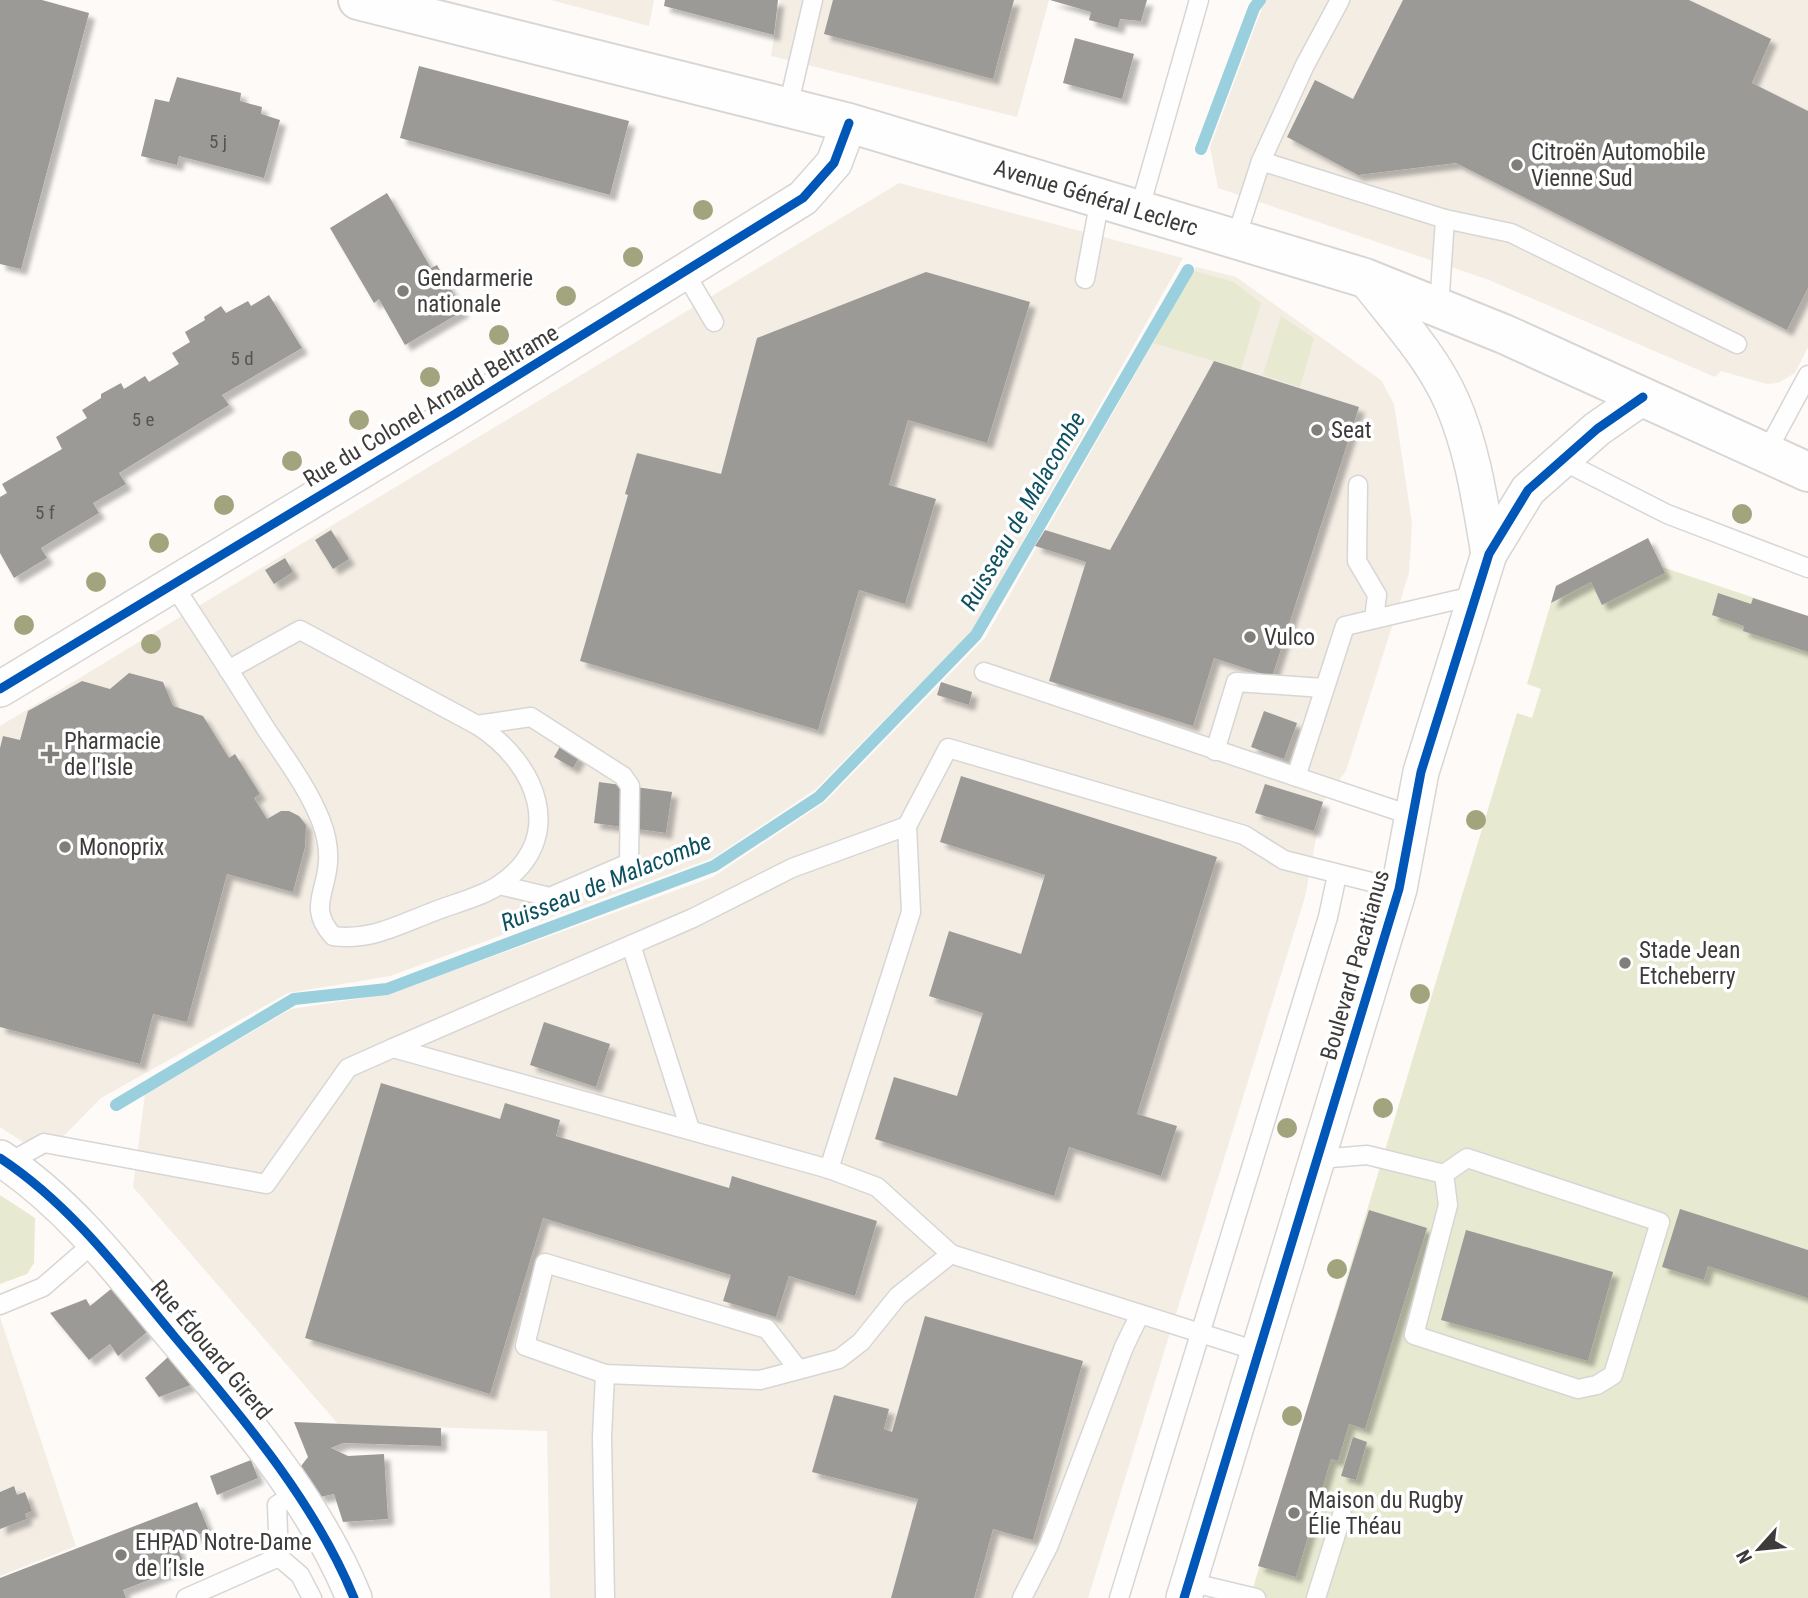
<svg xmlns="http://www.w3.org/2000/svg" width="1808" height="1598" font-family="'Roboto Condensed',sans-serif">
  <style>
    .built { fill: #f3ede4 }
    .green { fill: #e7ead0 }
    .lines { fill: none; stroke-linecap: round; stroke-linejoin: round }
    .stream { stroke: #9acfde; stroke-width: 12 }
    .building { fill: #9c9a97; filter: url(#shadow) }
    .service-casing { stroke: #d8d6d4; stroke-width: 21 }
    .minor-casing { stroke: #d8d6d4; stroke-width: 38 }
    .secondary-casing { stroke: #d8d6d4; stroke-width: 42 }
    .service { stroke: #fffefe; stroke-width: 18 }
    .minor { stroke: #fffefe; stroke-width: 35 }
    .secondary { stroke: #fffefe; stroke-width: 38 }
    .cycleway-casing { stroke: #fff; stroke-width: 13 }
    .cycleway { stroke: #0057b8; stroke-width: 9 }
    .tree { fill: #a1a47d }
    .poi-dot { fill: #817e7c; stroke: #fff; stroke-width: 2.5 }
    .labels { text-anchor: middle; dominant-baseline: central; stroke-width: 7; stroke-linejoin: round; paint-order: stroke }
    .number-label { font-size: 19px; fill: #565451 }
    .poi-label { font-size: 23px; fill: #3e3c3a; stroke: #fff; text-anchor: start }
    .street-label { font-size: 23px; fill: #3e3c3a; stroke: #fff }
    .water-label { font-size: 24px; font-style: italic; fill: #0d5161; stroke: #fff }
  </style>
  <defs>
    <filter id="shadow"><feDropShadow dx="6" dy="6" stdDeviation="2" flood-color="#0004"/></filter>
  </defs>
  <rect width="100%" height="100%" fill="#fdfaf7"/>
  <g class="built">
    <polygon points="551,0 654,0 649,26"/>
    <polygon points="780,0 1049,0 1017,117 771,56"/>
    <polygon points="1265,0 1808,0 1808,347 1795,373 1778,383 1767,384 1721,371 1715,377 1489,280 1218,188 1210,147"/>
    <polygon points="899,183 1183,258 972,631 816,789 713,858 390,976 288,993 101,1098 44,1156 0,1127 0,726"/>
    <polygon points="1196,267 1236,277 1381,380 1394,404 1412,523 1409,573 1346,771 1323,802 1305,897 1088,1598 550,1598 547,1431 338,1424 133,1187 145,1094 291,1009 389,994 713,877 825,802 985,638"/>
    <polygon points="0,1317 76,1546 0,1576"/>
  </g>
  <g class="green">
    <polygon points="1194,271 1234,282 1261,303 1241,369 1153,343"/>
    <polygon points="1281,316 1314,338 1300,387 1263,375"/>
    <polygon points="1648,538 1662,567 1808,616 1808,1598 1250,1598 1517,713 1532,718 1541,689 1527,684 1556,586"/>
    <polygon points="0,1195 35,1218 34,1263 27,1274 0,1284"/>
  </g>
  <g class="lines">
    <g class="stream">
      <polyline points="1201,149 1254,8 1260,0"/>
      <polyline points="116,1105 294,999 387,989 714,866 819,797 976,635 1188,270"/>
    </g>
  </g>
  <g class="building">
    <polygon points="0,0 42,0 89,13 21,269 0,264"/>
    <polygon points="665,0 778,0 774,35 664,6"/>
    <polygon points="833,0 1014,0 993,79 824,34"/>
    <polygon points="1050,0 1147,0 1141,21 1120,19 1118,28 1089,20 1091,12"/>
    <polygon points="1403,0 1689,0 1771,39 1752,83 1808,111 1808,288 1787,330 1456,163 1358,175 1287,137 1315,80 1353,99"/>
    <polygon points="1075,38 1134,54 1122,99 1063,83"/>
    <polygon points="419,66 629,121 610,195 400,138"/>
    <polygon points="177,77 241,93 240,101 262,107 261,114 280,120 264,178 179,156 177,165 141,156 155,99 169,102"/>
    <polygon points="387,193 431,268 437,265 463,311 405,345 379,299 374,303 330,228"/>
    <polygon points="926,272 1030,302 987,443 908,420 889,485 936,499 905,604 859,590 818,730 580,661 628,495 625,494 637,453 721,474 757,338"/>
    <polygon points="269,295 302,348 222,395 229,405 119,473 126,484 93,503 99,513 41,548 47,558 14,578 0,553 0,497 7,493 2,484 62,449 56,437 87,418 82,410 101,398 101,394 121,383 124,389 145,376 149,382 179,364 172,353 190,342 185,332 205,320 204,317 221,306 226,313 248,301 251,306"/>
    <polygon points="1214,361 1359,407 1272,677 1214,658 1193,726 1049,681 1086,562 1035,546 1045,530 1110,550"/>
    <polygon points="331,530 349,559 333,569 315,540"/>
    <polygon points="1648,538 1665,573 1602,605 1591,582 1551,603 1556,586"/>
    <polygon points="285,558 293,572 274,584 265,570"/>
    <polygon points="1718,593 1751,604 1753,598 1808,616 1808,652 1743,631 1744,626 1712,615"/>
    <polygon points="129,673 163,682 173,706 203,716 229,758 235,754 260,794 254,798 267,819 281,811 289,811 299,816 306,825 305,847 293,892 227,874 187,1022 153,1014 140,1064 0,1027 0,748 3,736 20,740 28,711 82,681 110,689"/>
    <polygon points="941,682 972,692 969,705 937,695"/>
    <polygon points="1264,711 1297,723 1284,759 1251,747"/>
    <polygon points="561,745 580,756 573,768 554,757"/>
    <polygon points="961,776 1217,857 1137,1114 1177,1126 1161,1176 1069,1147 1054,1196 875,1139 894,1077 957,1096 983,1013 929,996 949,931 1021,954 1045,875 940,842"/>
    <polygon points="599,782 672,792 666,833 594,823"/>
    <polygon points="1265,784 1323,802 1314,831 1255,813"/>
    <polygon points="544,1022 610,1044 596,1087 530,1065"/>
    <polygon points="381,1083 500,1119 505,1103 560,1120 556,1136 729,1188 732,1176 877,1221 855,1296 789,1276 776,1317 723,1301 731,1275 543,1218 490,1394 305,1338"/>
    <polygon points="1680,1209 1808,1250 1808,1298 1708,1266 1704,1280 1662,1267"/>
    <polygon points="1369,1210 1427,1228 1365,1429 1349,1424 1338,1461 1331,1459 1296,1577 1258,1566"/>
    <polygon points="1466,1230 1613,1272 1588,1361 1441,1320"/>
    <polygon points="111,1289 147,1332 118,1356 110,1344 89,1360 50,1313 86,1299 90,1306"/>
    <polygon points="925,1316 1083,1361 1033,1540 993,1529 974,1598 891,1598 918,1499 812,1472 834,1395 889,1409 884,1429 892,1432"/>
    <polygon points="168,1357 191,1385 159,1397 145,1378"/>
    <polygon points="294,1422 441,1428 441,1446 343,1443 331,1448 348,1456 384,1454 388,1519 343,1522 334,1494 320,1497 301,1466 308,1457"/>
    <polygon points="1353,1437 1367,1442 1356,1480 1341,1476"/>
    <polygon points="251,1460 258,1478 217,1495 210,1476"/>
    <polygon points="14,1486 17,1495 25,1492 32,1511 25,1514 27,1519 0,1529 0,1492"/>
    <polygon points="197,1502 209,1531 176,1543 185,1566 123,1590 126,1598 0,1598 0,1578"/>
  </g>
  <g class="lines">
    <g class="service-casing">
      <g id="service">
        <polyline points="1340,0 1305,65 1261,161 1445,219 1439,307"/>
        <polyline points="788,107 813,0"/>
        <polyline points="1139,211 1199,0"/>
        <polyline points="1445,219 1511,233 1737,344"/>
        <polyline points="1235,241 1261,161"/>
        <polyline points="685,273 714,322"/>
        <polyline points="1085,279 1100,199"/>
        <polyline points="1766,453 1808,375"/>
        <polyline points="1559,459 1667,514 1808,568"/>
        <polyline points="1358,485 1357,561 1377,595 1374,619"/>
        <path d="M 174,586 C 205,633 236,681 266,729 C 286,759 308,788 321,821 C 326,834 329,847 328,862 C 326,894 308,908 333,936 C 369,941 396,926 430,913 C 451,904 480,898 499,885 C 569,838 536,762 477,725 L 300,630 L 228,670"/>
        <polyline points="984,672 1413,816"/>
        <polyline points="477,725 531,717 623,776 630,786 629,863 550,897 499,885"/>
        <polyline points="1215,751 1236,682 1323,688"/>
        <polyline points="1296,777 1345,626 1477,595"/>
        <polyline points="907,826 792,868 693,918 393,1048 829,1169 877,1187 951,1254 1257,1351"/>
        <polyline points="631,945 690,1129"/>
        <polyline points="1319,1159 1367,1155 1444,1174 1467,1158 1660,1222 1613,1375 1597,1385 1578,1389 1414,1335 1448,1205 1444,1174"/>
        <polyline points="8,1163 44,1143 266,1184 348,1068 393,1048"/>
        <polyline points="829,1169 911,912 907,826 948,748 1244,835 1284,860 1399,889"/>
        <polyline points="0,1305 43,1287 96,1241"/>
        <polyline points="798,1369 767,1329 545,1263 525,1346 605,1374 760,1380 839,1359 861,1342 898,1296 951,1254"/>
        <polyline points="295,1494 277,1505 279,1557 300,1575 312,1598"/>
        <polyline points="1189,1582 1256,1598"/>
        <polyline points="186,1598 279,1557"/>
        <polyline points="605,1598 602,1437 605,1374"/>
        <polyline points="1022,1598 1049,1545 1124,1347 1140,1314"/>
        <polyline points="1119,1598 1328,917 1337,875"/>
        <polyline points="1316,1598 1342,1515"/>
      </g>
    </g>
    <g class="minor-casing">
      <g id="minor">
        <path d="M 1365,278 C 1395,317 1432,356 1452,402 C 1473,450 1480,502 1489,554"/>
        <polyline points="0,689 455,414 803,198 834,163 849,123"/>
        <path d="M 0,1158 C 70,1204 121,1272 174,1336 C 241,1416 314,1500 354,1598"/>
        <polyline points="1184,1598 1399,889 1421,772 1489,554 1528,490 1597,429 1643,397"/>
      </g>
    </g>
    <g class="secondary-casing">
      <polyline id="secondary" points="358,0 849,123 1365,278 1504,334 1808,472"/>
    </g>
    <use href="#service" class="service"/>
    <use href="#minor" class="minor"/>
    <use href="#secondary" class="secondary"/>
    <g class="cycleway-casing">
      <g id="cycleway">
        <polyline points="0,689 455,414 803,198 834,163 849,123"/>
        <path d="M 0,1158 C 70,1204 121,1272 174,1336 C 241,1416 314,1500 354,1598"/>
        <polyline points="1184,1598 1399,889 1421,772 1489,554 1528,490 1597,429 1643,397"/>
      </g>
    </g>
    <use href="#cycleway" class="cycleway"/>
  </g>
  <g class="tree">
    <circle cx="703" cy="210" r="10"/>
    <circle cx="633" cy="257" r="10"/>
    <circle cx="566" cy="296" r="10"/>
    <circle cx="499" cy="335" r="10"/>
    <circle cx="430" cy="377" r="10"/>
    <circle cx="359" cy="420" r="10"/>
    <circle cx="292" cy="461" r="10"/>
    <circle cx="224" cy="505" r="10"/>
    <circle cx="1742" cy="514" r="10"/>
    <circle cx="159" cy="543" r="10"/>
    <circle cx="96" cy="582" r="10"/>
    <circle cx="24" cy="625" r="10"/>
    <circle cx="151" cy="644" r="10"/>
    <circle cx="1476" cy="820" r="10"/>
    <circle cx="1420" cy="994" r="10"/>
    <circle cx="1383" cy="1108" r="10"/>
    <circle cx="1287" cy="1128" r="10"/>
    <circle cx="1337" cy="1269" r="10"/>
    <circle cx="1292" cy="1416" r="10"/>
  </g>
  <g class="poi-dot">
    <circle cx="1517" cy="165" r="7"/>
    <circle cx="403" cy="291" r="7"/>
    <circle cx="1317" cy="430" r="7"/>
    <circle cx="1250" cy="637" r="7"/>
    <path d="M46.5 743.5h7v7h7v7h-7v7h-7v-7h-7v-7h7z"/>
    <circle cx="65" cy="847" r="7"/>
    <circle cx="1625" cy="963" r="7"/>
    <circle cx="1294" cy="1513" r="7"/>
    <circle cx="121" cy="1555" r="7"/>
  </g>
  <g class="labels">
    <g class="number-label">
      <text x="218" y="141">5 j</text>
      <text x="242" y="358">5 d</text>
      <text x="143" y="419">5 e</text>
      <text x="45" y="512">5 f</text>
    </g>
    <g class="poi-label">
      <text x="1531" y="152">Citroën Automobile<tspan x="1531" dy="26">Vienne Sud</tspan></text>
      <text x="417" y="278">Gendarmerie<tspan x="417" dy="26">nationale</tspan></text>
      <text x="1331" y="430">Seat</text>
      <text x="1264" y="637">Vulco</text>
      <text x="64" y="741">Pharmacie<tspan x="64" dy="26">de l'Isle</tspan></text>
      <text x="79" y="847">Monoprix</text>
      <text x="1639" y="950">Stade Jean<tspan x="1639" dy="26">Etcheberry</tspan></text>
      <text x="1308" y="1500">Maison du Rugby<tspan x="1308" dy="26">Élie Théau</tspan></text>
      <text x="135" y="1542">EHPAD Notre-Dame<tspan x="135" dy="26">de l’Isle</tspan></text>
    </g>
    <g class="street-label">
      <text transform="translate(1096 198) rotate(17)">Avenue Général Leclerc</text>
      <text transform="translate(431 406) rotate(-31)">Rue du Colonel Arnaud Beltrame</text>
      <text transform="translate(1355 965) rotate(-74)">Boulevard Pacatianus</text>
      <text transform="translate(211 1350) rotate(50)">Rue Édouard Girerd</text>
    </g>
    <g class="water-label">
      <text transform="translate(1023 511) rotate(-60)">Ruisseau de Malacombe</text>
      <text transform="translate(606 882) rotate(-22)">Ruisseau de Malacombe</text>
    </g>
  </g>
  <g transform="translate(1759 1549) rotate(243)" stroke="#ffffff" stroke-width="5" paint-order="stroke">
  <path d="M0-5L12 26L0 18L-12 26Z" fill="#3e3c3a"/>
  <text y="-10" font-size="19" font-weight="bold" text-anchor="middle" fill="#3e3c3a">N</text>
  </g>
</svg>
